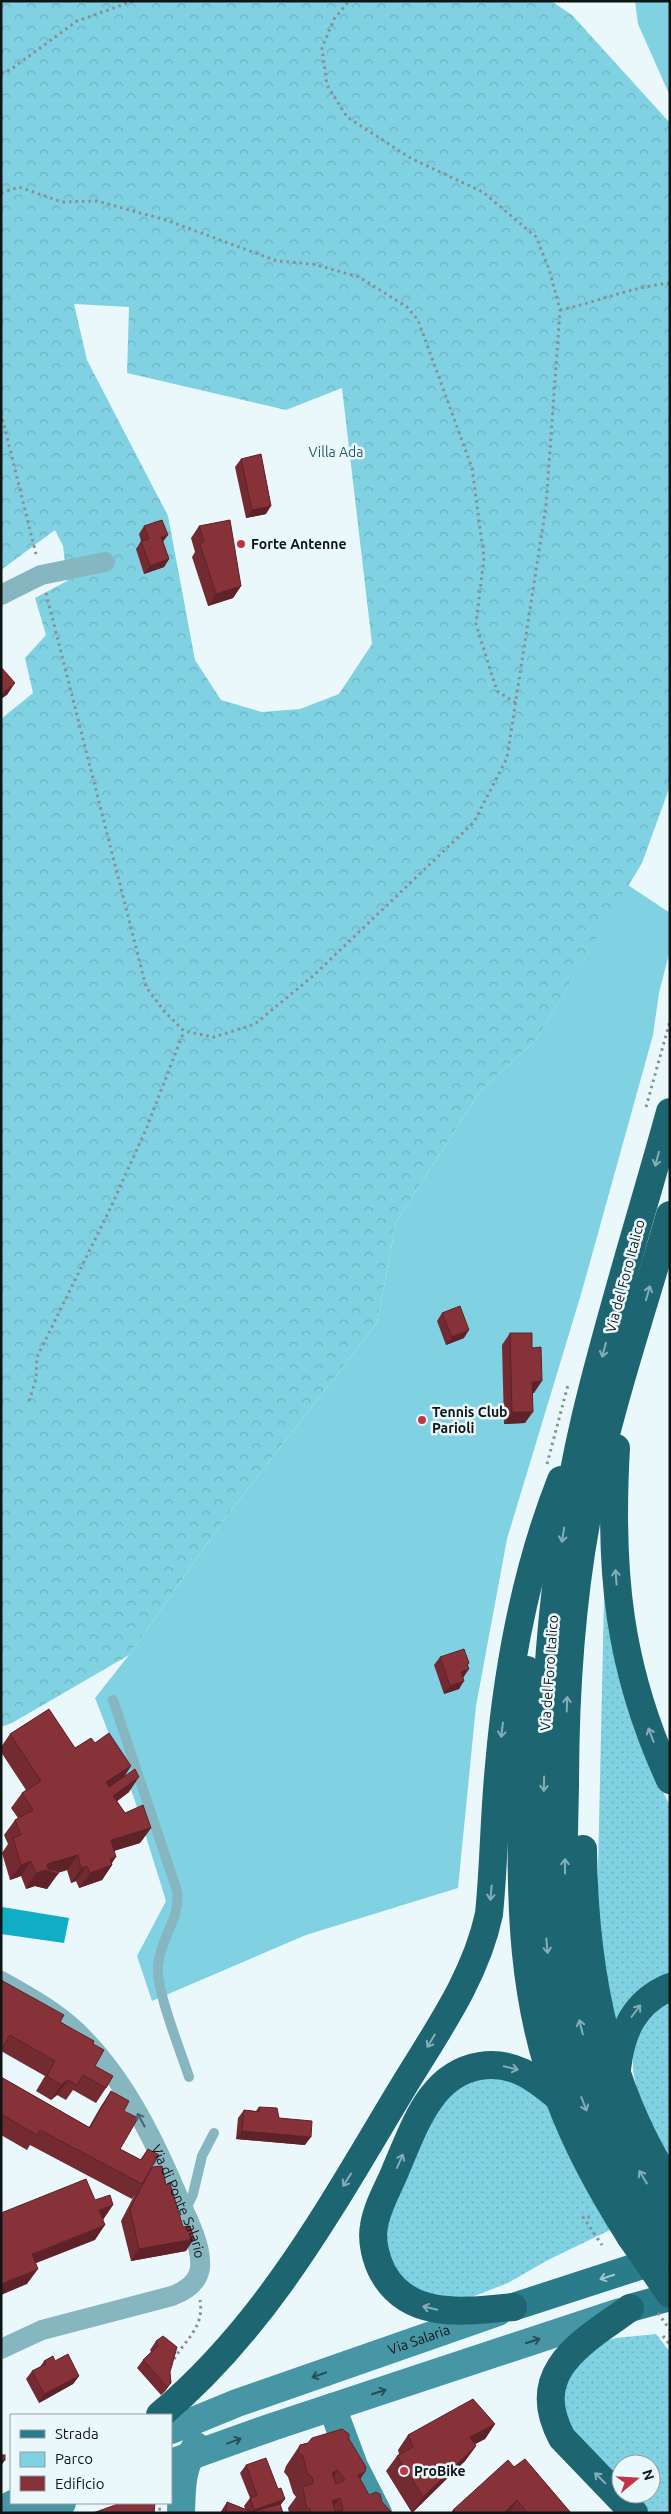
<svg xmlns="http://www.w3.org/2000/svg" width="671" height="2514" font-family="Ubuntu,sans-serif">
  <style>
    .green { fill: url(#green-dots) }
    .forest { fill: url(#forest-crowns); fill-rule: evenodd }
    .pitch { fill: #80d2e3 }
    .water { fill: #11adc5 }
    .lines { fill: none; stroke-linecap: round; stroke-linejoin: round }
    .path { stroke: #879092; stroke-width: 3; stroke-dasharray: 2.5 4; stroke-linecap: butt }
    .lane { stroke: #86b6c0; stroke-width: 10 }
    .street { stroke: #86b6c0; stroke-width: 20 }
    .secondary { stroke: #4796a6; stroke-width: 28 }
    .primary { stroke: #2a7c8b; stroke-width: 28 }
    .highway { stroke: #1e6572; stroke-width: 28 }
    .path-bridge { stroke: #879092; stroke-width: 3; stroke-dasharray: 2.5 4; stroke-linecap: butt }
    .highway-bridge { stroke: #1e6572; stroke-width: 28 }
    .wall { fill: #742a31 }
    .shaded-wall { fill: #5e2228 }
    .building { fill: #873139; stroke: #5e2228; fill-rule: evenodd }
    .oneway { stroke: #84aeb6 }
    .oneway2 { stroke: #4a656a }
    .oneway3 { stroke: #9ec6ce }
    .oneway4 { stroke: #284e56 }
    .poi-dot { fill: #c33346; stroke: #ebf8fb; stroke-width: 2 }
    .labels { text-anchor: middle; dominant-baseline: central; stroke-width: 5; stroke-linejoin: round; paint-order: stroke }
    .park-label { font-size: 14px; fill: #265c67; stroke: #ebf8fb }
    .poi-label { font-size: 14px; font-weight: bold; fill: #0f1415; stroke: #ebf8fb; text-anchor: start }
    .street-label { font-size: 14px; fill: #0f1415; stroke: #ebf8fb }
  </style>
  <defs>
    <pattern id="green-dots" width="8" height="8" patternUnits="userSpaceOnUse" patternTransform="scale(1.25)"><rect width="8" height="8" fill="#80d2e3"/><path d="M2 2h.1M6 6h.1" fill="none" stroke="#6db3c2" stroke-width="1.8" stroke-linecap="round"/></pattern>
    <pattern id="forest-crowns" width="20" height="18" patternUnits="userSpaceOnUse" patternTransform="scale(1.25)"><rect width="20" height="18" fill="#80d2e3"/><path d="M2 6a3 3 0 1 1 6 0M12 15a3 3 0 1 1 6 0" fill="none" stroke="#6db3c2"/></pattern>
  </defs>
  <rect width="100%" height="100%" fill="#ebf8fb"/>
  <g class="green">
    <polygon points="604,1599 626,1693 649,1763 670,1806 670,1975 616,2029 610,2007 597,1915"/>
    <path d="M 670,2000 L 670,2158 C 640,2103 604,2046 670,2000 Z"/>
    <polygon points="502,2075 544,2093 610,2230 548,2260 508,2283 464,2300 452,2302 402,2284 388,2262 384,2222 436,2109 463,2083"/>
    <polygon points="656,2334 670,2352 670,2513 649,2513 630,2494 651,2494 651,2464 621,2464 621,2485 575,2438 560,2399 564,2373 602,2342 616,2338"/>
  </g>
  <path class="forest" d="M 1,1 L 551,1 L 572,15 L 670,123 L 670,786 L 642,863 L 536,1040 L 481,1090 L 396,1222 L 377,1323 L 226,1517 L 129,1655 L 12,1723 L 1,1727 L 1,719 L 33,693 L 25,658 L 46,635 L 35,598 L 67,581 L 63,546 L 55,530 L 1,570 ZM 74,304 L 129,307 L 127,373 L 286,410 L 342,388 L 372,644 L 339,694 L 300,709 L 262,712 L 221,700 L 195,660 L 168,516 L 87,360 Z"/>
  <g class="pitch">
    <polygon points="635,1 670,1 670,96 638,24"/>
    <polygon points="628,885 670,913 670,950 659,993 653,1035 582,1291 507,1539 476,1706 458,1888 306,1935 152,2001 137,1956 166,1901 134,1798 95,1698 129,1655 226,1517 377,1323 396,1222 481,1090 536,1040"/>
  </g>
  <polygon class="water" points="2,1907 69,1918 64,1943 1,1934"/>
  <g class="lines">
    <g class="path">
      <polyline points="1,73 10,70 77,21 133,1"/>
      <polyline points="1,193 19,187 62,202 97,201 166,220 277,261 313,264 359,277 407,307 418,320 472,468 484,558 476,624 497,691 516,703"/>
      <path d="M 560,310 C 597,302 632,287 670,283"/>
      <polyline points="1,413 37,558"/>
      <polyline points="46,593 146,987 165,1012 184,1031 214,1037 255,1024 313,976 474,822 507,758 546,506 560,310 549,269 536,237 483,192 412,159 347,117 327,85 322,48 334,19 349,1"/>
      <polyline points="646,1107 670,1021"/>
      <polyline points="29,1401 36,1379 37,1357 110,1209 147,1127 184,1031"/>
      <polyline points="547,1464 568,1385"/>
      <polyline points="590,2217 583,2217 602,2245"/>
      <polyline points="663,2336 670,2345"/>
      <path d="M 171,2365 C 182,2341 205,2330 200,2300"/>
      <polyline points="149,2503 154,2510 161,2509"/>
    </g>
    <g class="lane">
      <path d="M 113,1700 L 177,1891 C 181,1918 160,1939 158,1965 C 155,1988 181,2052 189,2077"/>
      <polyline points="185,2211 193,2194 202,2156 214,2133"/>
    </g>
    <g class="street">
      <polyline points="1,595 41,575 105,562"/>
      <path id="s1" d="M 1,1981 C 31,1998 61,2014 85,2040 C 129,2086 158,2148 182,2206 C 190,2224 202,2248 200,2268 C 198,2283 185,2291 172,2296 L 42,2330 L 1,2349"/>
    </g>
    <g class="secondary">
      <polyline points="332,2407 354,2466 378,2513"/>
      <path id="s2" d="M 171,2430 L 237,2403 L 498,2312"/>
      <polyline points="171,2463 272,2427 620,2312"/>
      <polyline points="1,2510 15,2503"/>
      <polyline points="28,2513 62,2503"/>
      <path d="M 181,2513 C 182,2487 181,2468 196,2446"/>
    </g>
    <g class="primary">
      <polyline points="513,2307 670,2256"/>
      <polyline points="630,2308 670,2297"/>
    </g>
    <g class="highway">
      <path d="M 670,1215 C 642,1312 609,1408 589,1507 C 571,1599 565,1693 565,1786 C 564,1837 562,1888 566,1938 C 575,2040 612,2134 670,2218"/>
      <path d="M 616,1448 C 609,1571 618,1667 670,1780"/>
      <path d="M 527,1670 C 524,1714 523,1758 522,1803 C 520,1903 522,2003 559,2098 C 577,2147 602,2192 630,2236"/>
      <path d="M 583,1849 C 584,1965 605,2085 670,2184"/>
      <path d="M 617,2069 C 621,2032 634,2002 670,1987"/>
      <path d="M 649,2226 C 603,2155 565,2077 552,1993 C 542,1930 543,1866 544,1803 C 544,1674 556,1544 585,1419 C 609,1317 642,1214 670,1112"/>
      <path d="M 513,2307 C 467,2311 410,2321 383,2273 C 376,2260 371,2241 374,2226 C 377,2206 389,2187 396,2169 C 414,2128 430,2074 480,2066 C 513,2061 534,2077 558,2097"/>
      <path d="M 630,2308 C 583,2342 526,2371 562,2438 L 634,2513"/>
      <path d="M 160,2415 C 266,2326 329,2210 400,2092 C 434,2035 475,1980 489,1914 C 494,1865 494,1815 499,1766 C 507,1671 526,1569 561,1480"/>
    </g>
    <polyline class="path-bridge" points="658,2313 670,2330"/>
    <g class="highway-bridge">
      <polyline points="649,2226 670,2256"/>
      <polyline points="630,2236 670,2294"/>
    </g>
  </g>
  <g class="wall">
    <polygon points="241,459 266,514 246,518 235,467"/>
    <polygon points="144,526 163,541 169,559 164,567 144,574 136,549 141,541 139,534"/>
    <polygon points="199,526 241,586 233,598 208,606 192,557 195,552 191,538"/>
    <polygon points="442,1313 464,1338 446,1345 437,1321"/>
    <polygon points="510,1333 534,1393 533,1393 525,1423 504,1424 502,1345"/>
    <polygon points="440,1657 469,1663 467,1666 459,1689 444,1694 434,1665"/>
    <polygon points="10,1734 75,1748 95,1743 131,1766 124,1777 129,1792 117,1801 125,1813 151,1828 140,1843 114,1851 112,1863 112,1865 102,1880 79,1888 76,1881 71,1883 67,1870 58,1873 47,1889 35,1886 26,1889 21,1876 10,1880 2,1853 8,1844 4,1835 15,1820 18,1818 11,1808 22,1793 26,1790 1,1752 1,1747"/>
    <polygon points="1,1980 93,2044 95,2066 106,2088 96,2103 73,2090 66,2100 57,2095 51,2100 36,2091 45,2076 1,2051"/>
    <polygon points="1,2077 89,2127 101,2106 111,2091 124,2111 120,2149 140,2160 148,2149 152,2167 166,2185 186,2251 131,2261 121,2221 135,2194 132,2199 30,2145 27,2150 1,2135"/>
    <polygon points="259,2107 279,2118 305,2145 236,2139 238,2118 244,2110 256,2111"/>
    <polygon points="156,2341 170,2372 171,2383 165,2391 161,2395 137,2368 143,2360 151,2352 150,2350"/>
    <polygon points="44,2361 55,2361 79,2376 73,2384 39,2403 26,2379 32,2371 40,2367"/>
    <polygon points="495,2424 485,2439 475,2444 476,2446 465,2461 412,2513 386,2471 397,2456 399,2454 398,2450 408,2435"/>
    <polygon points="312,2438 349,2439 360,2480 369,2495 382,2502 392,2513 289,2513 288,2508 296,2497 293,2493 288,2477 284,2472 286,2466 300,2445 308,2443"/>
    <polygon points="246,2465 278,2489 285,2499 280,2505 283,2513 220,2513 227,2502 245,2509 244,2506 250,2498 240,2473"/>
    <polygon points="514,2467 571,2513 451,2513 453,2510"/>
  </g>
  <g class="shaded-wall">
    <polygon points="271,506 266,514 246,518 252,510"/>
    <polygon points="168,535 162,543 161,537"/>
    <polygon points="169,559 164,567 144,574 150,566"/>
    <polygon points="241,586 233,598 208,606 216,594"/>
    <polygon points="15,683 7,695 1,699 1,694"/>
    <polygon points="469,1330 464,1338 446,1345 452,1337"/>
    <polygon points="542,1381 534,1393 524,1394 532,1382"/>
    <polygon points="512,1412 533,1412 525,1423 504,1424"/>
    <polygon points="469,1663 464,1671 469,1669 463,1678 456,1680 467,1664"/>
    <polygon points="464,1681 459,1689 444,1694 450,1686"/>
    <polygon points="131,1766 121,1781 95,1797 106,1782"/>
    <polygon points="139,1777 129,1792 103,1812 113,1796"/>
    <polygon points="151,1828 140,1843 100,1855 111,1840"/>
    <polygon points="78,1855 67,1870 56,1873 58,1874 47,1889 35,1886 26,1889 36,1873 47,1864"/>
    <polygon points="116,1857 110,1866 112,1865 102,1880 79,1888 90,1873 110,1859"/>
    <polygon points="31,1861 21,1876 10,1880 21,1865"/>
    <polygon points="87,1866 76,1881 71,1883 81,1868"/>
    <polygon points="68,2080 57,2095 51,2100 61,2085"/>
    <polygon points="242,2131 311,2137 305,2145 236,2139"/>
    <polygon points="113,2205 103,2220 99,2210"/>
    <polygon points="105,2225 95,2240 21,2269 32,2254"/>
    <polygon points="194,2239 186,2251 131,2261 139,2249"/>
    <polygon points="38,2269 27,2284 1,2295 1,2284"/>
    <polygon points="79,2376 73,2384 39,2403 44,2394"/>
    <polygon points="171,2383 165,2391 161,2395 167,2387"/>
    <polygon points="495,2424 485,2439 460,2452 470,2437"/>
    <polygon points="476,2446 465,2461 412,2513 423,2497"/>
    <polygon points="1,2460 5,2460 1,2466"/>
    <polygon points="338,2470 324,2491 332,2473"/>
    <polygon points="365,2472 351,2493 358,2475"/>
    <polygon points="340,2498 329,2513 332,2501"/>
    <polygon points="285,2499 279,2507 253,2513 254,2510"/>
    <polygon points="517,2500 509,2513 504,2513"/>
  </g>
  <g class="building">
    <polygon points="261,454 271,506 252,510 241,459"/>
    <polygon points="162,520 168,535 161,537 169,559 150,566 141,541 149,539 144,526"/>
    <polygon points="230,520 241,586 216,594 200,545 204,541 199,526"/>
    <polygon points="1,667 15,683 1,694"/>
    <polygon points="460,1306 469,1330 452,1337 442,1313"/>
    <polygon points="510,1333 532,1333 532,1348 541,1347 542,1381 532,1382 533,1412 512,1412"/>
    <polygon points="464,1649 469,1663 467,1664 469,1669 461,1672 464,1681 450,1686 440,1657"/>
    <polygon points="49,1709 75,1748 91,1738 95,1743 109,1733 131,1766 106,1782 109,1787 135,1769 139,1777 113,1796 125,1813 143,1805 151,1828 111,1840 116,1857 110,1859 112,1865 90,1873 87,1866 81,1868 78,1855 47,1864 48,1869 59,1871 58,1874 46,1870 36,1873 31,1861 21,1865 13,1838 21,1835 15,1820 33,1810 22,1793 41,1781 10,1734"/>
    <polygon points="1,1980 64,2015 60,2022 94,2041 93,2044 104,2050 95,2066 113,2076 106,2088 83,2075 77,2085 68,2080 61,2085 47,2076 55,2061 10,2035 1,2050"/>
    <polygon points="1,2077 90,2128 111,2091 129,2101 124,2111 138,2118 120,2149 141,2160 148,2149 159,2155 142,2184 40,2130 37,2135 1,2114"/>
    <polygon points="259,2107 277,2108 279,2118 312,2121 311,2137 242,2131 244,2110 259,2112"/>
    <polygon points="162,2166 166,2185 170,2183 183,2227 190,2226 194,2239 139,2249 130,2209 152,2167"/>
    <polygon points="86,2179 95,2200 110,2195 113,2205 99,2210 105,2225 32,2254 38,2269 1,2284 1,2213"/>
    <polygon points="163,2336 177,2347 170,2372 171,2383 167,2387 143,2360 158,2346 156,2341"/>
    <polygon points="68,2354 79,2376 44,2394 32,2371 46,2364 44,2361 53,2356 55,2361"/>
    <polygon points="473,2399 495,2424 470,2437 476,2446 423,2497 397,2456 413,2447 408,2435"/>
    <path d="M 342,2429 L 349,2434 L 349,2439 L 366,2467 L 365,2472 L 358,2475 L 369,2495 L 376,2492 L 380,2494 L 382,2502 L 392,2513 L 337,2513 L 343,2510 L 340,2498 L 332,2501 L 336,2513 L 311,2513 L 310,2509 L 306,2507 L 303,2487 L 313,2483 L 312,2477 L 307,2473 L 303,2456 L 298,2452 L 300,2445 L 308,2443 L 312,2438 ZM 338,2470 L 345,2480 L 336,2484 L 332,2473 Z"/>
    <rect x="1" y="2455" width="4" height="5"/>
    <polygon points="266,2458 278,2489 281,2488 285,2499 254,2510 250,2498 257,2495 246,2465"/>
    <polygon points="525,2459 571,2513 528,2513 517,2500 504,2513 455,2513 453,2510 508,2460 514,2467"/>
    <polygon points="227,2502 252,2512 280,2504 283,2513 226,2513"/>
    <polygon points="121,2503 155,2503 154,2513 93,2513"/>
  </g>
  <defs><path id="oneway-shaft" d="M-6 0H5M1.5-3L5.5 0L1.5 3" fill="none" stroke-width="1.6" stroke-linecap="round" stroke-linejoin="round" transform="scale(1.25)"/></defs>
  <g class="oneway">
    <use href="#oneway-shaft" transform="translate(657 1159) rotate(105)"/>
    <use href="#oneway-shaft" transform="translate(648 1293) rotate(-74)"/>
    <use href="#oneway-shaft" transform="translate(604 1350) rotate(105)"/>
    <use href="#oneway-shaft" transform="translate(563 1535) rotate(99)"/>
    <use href="#oneway-shaft" transform="translate(616 1577) rotate(-94)"/>
    <use href="#oneway-shaft" transform="translate(567 1704) rotate(-88)"/>
    <use href="#oneway-shaft" transform="translate(502 1730) rotate(97)"/>
    <use href="#oneway-shaft" transform="translate(651 1735) rotate(-111)"/>
    <use href="#oneway-shaft" transform="translate(544 1784) rotate(91)"/>
    <use href="#oneway-shaft" transform="translate(565 1866) rotate(-90)"/>
    <use href="#oneway-shaft" transform="translate(491 1893) rotate(95)"/>
    <use href="#oneway-shaft" transform="translate(547 1946) rotate(85)"/>
    <use href="#oneway-shaft" transform="translate(636 2011) rotate(-53)"/>
    <use href="#oneway-shaft" transform="translate(581 2027) rotate(-104)"/>
    <use href="#oneway-shaft" transform="translate(431 2041) rotate(121)"/>
    <use href="#oneway-shaft" transform="translate(511 2068) rotate(14)"/>
    <use href="#oneway-shaft" transform="translate(584 2104) rotate(69)"/>
    <use href="#oneway-shaft" transform="translate(400 2161) rotate(-66)"/>
    <use href="#oneway-shaft" transform="translate(643 2177) rotate(-121)"/>
    <use href="#oneway-shaft" transform="translate(347 2180) rotate(122)"/>
    <use href="#oneway-shaft" transform="translate(430 2308) rotate(-167)"/>
    <use href="#oneway-shaft" transform="translate(600 2478) rotate(-135)"/>
  </g>
  <use class="oneway2" href="#oneway-shaft" transform="translate(141 2120) rotate(-119)"/>
  <use class="oneway3" href="#oneway-shaft" transform="translate(607 2277) rotate(162)"/>
  <g class="oneway4">
    <use href="#oneway-shaft" transform="translate(533 2341) rotate(-18)"/>
    <use href="#oneway-shaft" transform="translate(319 2375) rotate(161)"/>
    <use href="#oneway-shaft" transform="translate(379 2392) rotate(-18)"/>
    <use href="#oneway-shaft" transform="translate(234 2441) rotate(-20)"/>
  </g>
  <g class="poi-dot">
    <circle cx="241" cy="544" r="5"/>
    <circle cx="422" cy="1420" r="5"/>
    <circle cx="404" cy="2471" r="5"/>
  </g>
  <g class="labels">
    <g class="park-label">
      <text x="336" y="452">Villa Ada</text>
    </g>
    <g class="poi-label">
      <text x="251" y="544">Forte Antenne</text>
      <text x="432" y="1412">Tennis Club<tspan x="432" dy="16">Parioli</tspan></text>
      <text x="414" y="2471">ProBike</text>
    </g>
    <g class="street-label">
      <text transform="translate(625 1276) rotate(-75)">Via del Foro Italico</text>
      <text transform="translate(549 1673) rotate(-86)">Via del Foro Italico</text>
      <text stroke="none"><textPath href="#s1" startOffset="291">Via di Ponte Salario</textPath></text>
      <text stroke="none"><textPath href="#s2" startOffset="264">Via Salaria</textPath></text>
    </g>
  </g>
  <rect width="671" height="2514" fill="none" stroke="#0f1415" stroke-width="5"/>
  <rect x="10" y="2414" width="162" height="90" fill="#ebf8fb" stroke="#939d9f"/>
  <rect x="20" y="2430" width="25" height="8" fill="#2a7c8b" stroke="#939d9f"/>
  <text x="55" y="2439" font-size="15" fill="#0f1415">Strada</text>
  <rect x="20" y="2452" width="25" height="15" fill="#80d2e3" stroke="#939d9f"/>
  <text x="55" y="2464" font-size="15" fill="#0f1415">Parco</text>
  <rect x="20" y="2476" width="25" height="15" fill="#873139" stroke="#939d9f"/>
  <text x="55" y="2489" font-size="15" fill="#0f1415">Edificio</text>
  <g transform="translate(636 2479) rotate(72)"><circle r="24" fill="#ebf8fb" stroke="#939d9f"/>
  <path d="M0-4L9 19L0 12L-9 19Z" fill="#c33346"/>
  <text y="-8" font-size="14" font-weight="bold" text-anchor="middle" fill="#0f1415">N</text>
  </g>
</svg>
